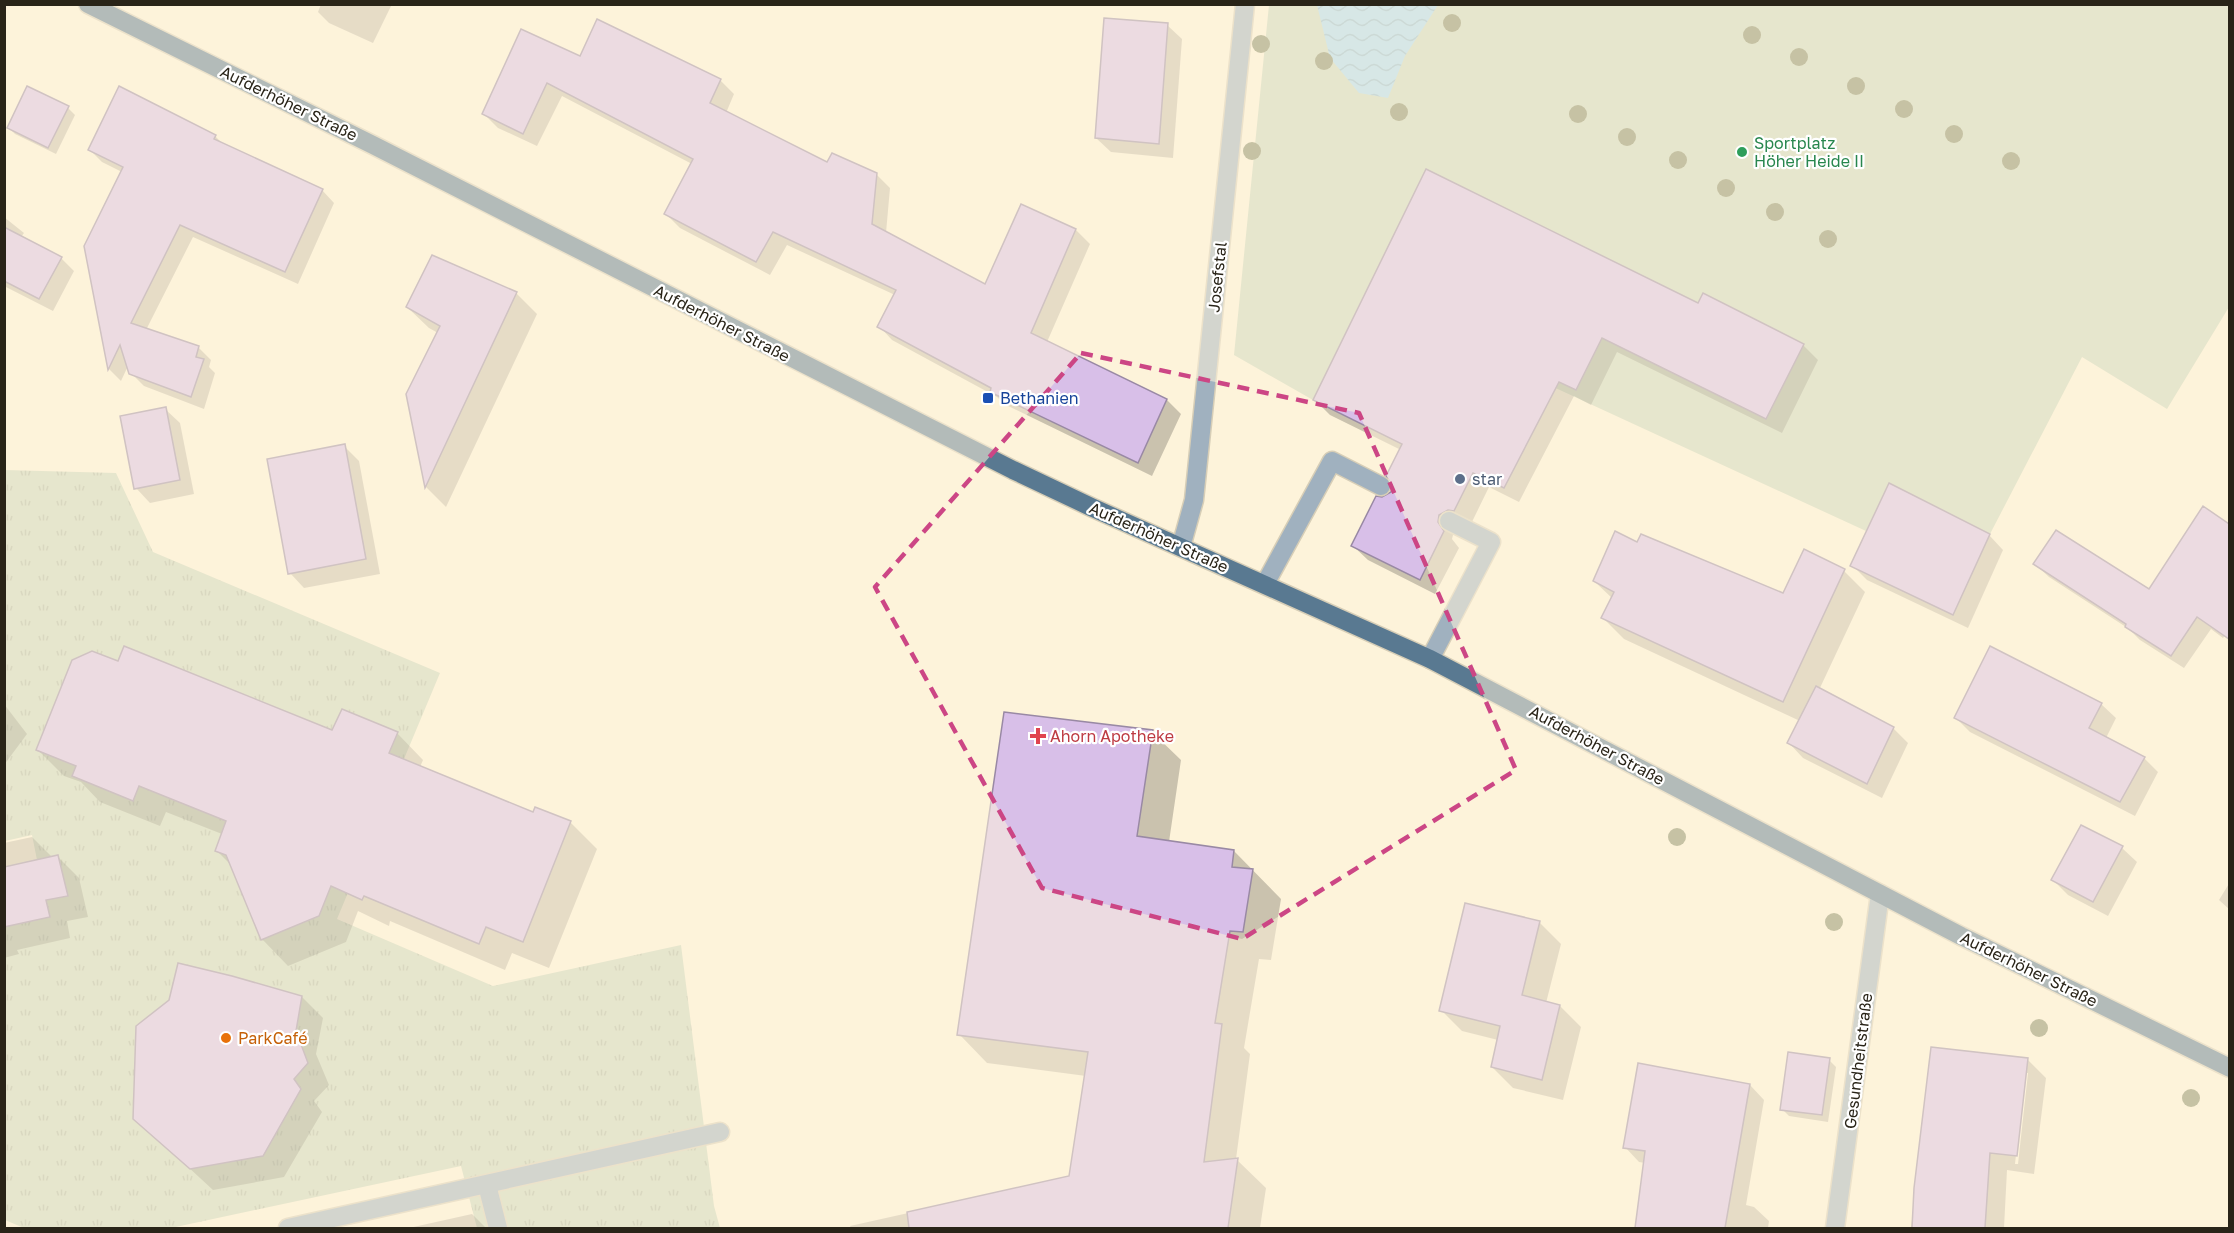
<svg xmlns="http://www.w3.org/2000/svg" width="2234" height="1233" font-family="'Golos Text',sans-serif">
  <style>
    .grass { fill: url(#grass-tufts) }
    .pitch { fill: #cbd7bc }
    .water { fill: url(#water-waves) }
    .shadow { fill: #0003; fill-rule: evenodd }
    .building { fill: #d8bfe8; stroke: #9989a4; stroke-width: 1.5 }
    .lines { fill: none; stroke-linecap: round; stroke-linejoin: round }
    .lane-casing { stroke: #d7ceb7; stroke-width: 21 }
    .street-casing { stroke: #d7ceb7; stroke-width: 21 }
    .primary-casing { stroke: #d7ceb7; stroke-width: 21 }
    .lane { stroke: #a0b1bf; stroke-width: 18 }
    .street { stroke: #a0b1bf; stroke-width: 18 }
    .primary { stroke: #597991; stroke-width: 18 }
    .tree { fill: #838862 }
    .marked { fill: none; stroke: #cc4685; stroke-width: 4.5; stroke-dasharray: 12 8; stroke-linejoin: round }
    .leisure-dot { fill: #2e9e5b; stroke: #fff; stroke-width: 2 }
    .transit-dot { fill: #1a4fb4; stroke: #fff; stroke-width: 2 }
    .service-dot { fill: #5c6f8a; stroke: #fff; stroke-width: 2 }
    .health-dot { fill: #e0444e; stroke: #fff; stroke-width: 2 }
    .food-dot { fill: #e8710a; stroke: #fff; stroke-width: 2 }
    .labels { text-anchor: middle; dominant-baseline: central; stroke-width: 4.5; stroke-linejoin: round; paint-order: stroke }
    .street-label { font-size: 16px; fill: #292418; stroke: #fff }
    .leisure-label { font-size: 16px; fill: #27864d; stroke: #fff; text-anchor: start }
    .transit-label { font-size: 16px; fill: #164399; stroke: #fff; text-anchor: start }
    .service-label { font-size: 16px; fill: #4e5e75; stroke: #fff; text-anchor: start }
    .health-label { font-size: 16px; fill: #be3a42; stroke: #fff; text-anchor: start }
    .food-label { font-size: 16px; fill: #c56008; stroke: #fff; text-anchor: start }
  </style>
  <defs>
    <pattern id="grass-tufts" width="24" height="20" patternUnits="userSpaceOnUse" patternTransform="scale(1.5)"><rect width="24" height="20" fill="#cbd7bc"/><path d="M3 7l-1-3M5 7V3M7 7l1-3M15 17l-1-3M17 17v-4M19 17l1-3" fill="none" stroke="#aeb8a1"/></pattern>
    <pattern id="water-waves" width="16" height="10" patternUnits="userSpaceOnUse" patternTransform="scale(1.5)"><rect width="16" height="10" fill="#a9daf3"/><path d="M0 5q4-4 8 0t8 0" fill="none" stroke="#91bbd0"/></pattern>
  </defs>
  <rect width="100%" height="100%" fill="#fdf3da"/>
  <polygon class="grass" points="5,470 116,473 153,552 440,673 337,919 493,986 681,945 714,1206 720,1228 477,1228 461,1166 171,1228 24,1228 5,1220 5,927 50,917 46,900 67,896 58,856 37,860 32,835 5,841 4,715 6,712 5,709"/>
  <polygon class="pitch" points="1269,5 2229,5 2229,307 2167,409 2082,357 1990,534 1889,483 1866,531 1362,299 1313,400 1234,355"/>
  <polygon class="water" points="1317,5 1317,4 1438,5 1405,56 1388,98 1359,93 1330,58"/>
  <g class="shadow">
    <polygon points="321,4 392,4 373,43 329,23 318,12"/>
    <polygon points="1167,25 1182,39 1173,158 1111,152 1096,138"/>
    <polygon points="581,58 720,80 734,94 726,113 828,164 876,174 890,188 886,233 986,286 1022,206 1076,230 1090,244 1047,342 1167,400 1181,414 1152,476 1006,405 997,397 892,340 879,326 895,295 787,245 770,275 680,228 666,214 692,164 562,96 537,146 498,128 484,114"/>
    <polygon points="120,88 215,136 225,146 322,190 334,203 298,284 193,237 146,330 199,348 211,360 209,367 215,373 204,409 144,386 131,373 128,366 121,381 109,369 85,246 122,172 102,162 89,149"/>
    <polygon points="68,108 75,115 56,154 15,134 8,127"/>
    <polygon points="4,217 24,233 21,237 61,258 74,271 53,311 4,286"/>
    <polygon points="516,293 537,314 446,507 426,487 408,394 438,333 429,328 407,307"/>
    <polygon points="1699,305 1803,345 1818,360 1782,433 1617,352 1591,405 1574,396 1519,502 1489,487 1470,526 1454,531 1452,539 1459,548 1435,594 1368,560 1352,545 1382,499 1392,493 1401,450 1330,415 1315,400"/>
    <polygon points="165,409 180,423 194,494 150,503 136,488"/>
    <polygon points="344,446 359,461 380,574 304,588 290,573"/>
    <polygon points="2204,509 2230,525 2230,628 2223,638 2211,629 2184,668 2140,640 2129,629 2049,577 2035,564 2150,591"/>
    <polygon points="1989,535 2003,550 1968,628 1867,580 1852,565"/>
    <polygon points="1638,544 1784,595 1844,571 1865,592 1819,690 1893,728 1908,743 1882,798 1803,758 1789,743 1800,721 1624,639 1603,618 1613,599 1594,581"/>
    <polygon points="119,663 332,732 397,733 423,760 420,767 534,814 570,822 597,849 549,968 512,953 505,970 390,921 389,926 358,911 346,942 288,966 262,939 232,866 216,850 222,834 166,812 160,826 100,802 81,782 64,776 38,750"/>
    <polygon points="4,704 27,734 4,765"/>
    <polygon points="2101,704 2116,718 2106,738 2144,758 2158,772 2135,816 1970,732 1956,718"/>
    <polygon points="1152,732 1181,760 1169,842 1234,851 1281,899 1271,960 1259,959 1244,1048 1250,1054 1236,1159 1266,1188 1260,1228 851,1228 850,1226 1070,1177 1086,1076 987,1063 959,1034"/>
    <polygon points="2082,827 2122,848 2137,862 2108,916 2068,895 2053,880"/>
    <polygon points="32,837 53,858 58,857 79,878 88,917 67,921 70,938 17,950 19,954 4,958 4,843"/>
    <polygon points="2230,882 2230,910 2219,900"/>
    <polygon points="1539,922 1561,944 1546,1003 1560,1006 1581,1027 1563,1100 1513,1088 1492,1067 1498,1040 1462,1031 1441,1010"/>
    <polygon points="302,997 323,1018 316,1054 329,1085 314,1101 322,1112 284,1177 213,1190 135,1118"/>
    <path d="M 1932,1048 L 2028,1060 L 2046,1078 L 2034,1174 L 2007,1170 L 2004,1228 L 1911,1228 ZM 2025,1073 L 2028,1073 L 2018,1164 L 2015,1164 Z"/>
    <polygon points="1829,1060 1836,1067 1828,1122 1789,1116 1782,1109"/>
    <polygon points="1750,1085 1764,1100 1746,1205 1754,1207 1769,1221 1768,1228 1636,1228 1645,1163 1639,1162 1625,1147"/>
    <polygon points="472,1214 486,1228 409,1228"/>
  </g>
  <g class="building">
    <polygon points="1104,18 1168,23 1159,144 1095,138"/>
    <polygon points="597,19 721,79 710,103 827,162 832,153 877,173 872,224 985,284 1021,204 1076,229 1031,333 1167,399 1138,463 990,392 991,388 877,327 896,290 773,232 756,262 664,214 693,159 547,83 523,134 482,114 521,29 580,56"/>
    <polygon points="27,86 69,106 48,148 7,128"/>
    <polygon points="119,86 216,135 214,139 323,189 285,272 180,225 131,323 199,346 196,357 204,359 191,397 129,374 120,345 108,370 84,246 123,167 88,150"/>
    <polygon points="1426,169 1698,303 1703,293 1804,344 1766,419 1602,338 1576,390 1559,382 1504,488 1473,473 1454,511 1448,510 1439,515 1438,522 1444,531 1420,580 1351,546 1376,496 1382,497 1391,492 1392,485 1386,476 1402,444 1313,400"/>
    <polygon points="4,227 62,257 39,299 4,281"/>
    <polygon points="432,255 517,292 425,488 406,394 440,326 406,307"/>
    <polygon points="166,407 180,480 134,489 120,416"/>
    <polygon points="345,444 366,559 288,574 267,459"/>
    <polygon points="1889,483 1990,534 1953,615 1850,566"/>
    <polygon points="2203,506 2229,524 2229,639 2197,617 2171,656 2125,627 2126,624 2033,564 2056,530 2149,589"/>
    <polygon points="1615,531 1637,542 1641,534 1783,593 1804,549 1845,569 1783,702 1601,618 1614,592 1593,581"/>
    <polygon points="124,646 332,730 342,709 398,732 389,753 533,812 535,807 571,821 523,942 486,927 479,944 364,896 362,900 331,886 319,916 261,940 226,855 215,851 226,821 139,786 133,801 72,776 76,766 36,750 72,660 92,651 118,661"/>
    <polygon points="1990,646 2102,703 2089,728 2145,757 2120,802 1954,718"/>
    <polygon points="1816,686 1894,727 1867,784 1787,743"/>
    <polygon points="1004,712 1153,730 1137,836 1234,850 1232,867 1253,869 1243,932 1230,931 1215,1023 1222,1024 1204,1162 1238,1158 1228,1228 909,1228 907,1212 1069,1176 1088,1052 957,1035"/>
    <polygon points="2081,825 2123,846 2093,902 2051,880"/>
    <polygon points="58,855 68,896 46,900 50,917 4,927 4,867"/>
    <polygon points="1465,903 1540,921 1522,995 1560,1005 1542,1080 1491,1067 1500,1026 1439,1011"/>
    <polygon points="178,963 232,976 302,996 296,1031 308,1063 294,1079 301,1089 263,1156 190,1169 133,1119 136,1026 169,1000"/>
    <polygon points="1931,1047 2028,1058 2017,1156 1990,1153 1985,1228 1912,1228 1914,1188"/>
    <polygon points="1788,1052 1830,1058 1822,1115 1780,1110"/>
    <polygon points="1638,1063 1750,1084 1725,1228 1635,1228 1645,1151 1623,1148"/>
  </g>
  <g class="lines">
    <g class="lane-casing">
      <g id="lane">
        <polyline points="1265,584 1332,461 1381,486"/>
        <polyline points="1430,659 1491,542 1449,521"/>
        <polyline points="487,1185 498,1228"/>
        <polyline points="288,1228 720,1132"/>
      </g>
    </g>
    <g class="street-casing">
      <g id="street">
        <polyline points="1181,547 1194,500 1245,4"/>
        <polyline points="1835,1228 1880,894"/>
      </g>
    </g>
    <g class="primary-casing">
      <polyline id="primary" points="88,4 373,145 1013,470 1091,507 1430,659 1961,936 2230,1068"/>
    </g>
    <use href="#lane" class="lane"/>
    <use href="#street" class="street"/>
    <use href="#primary" class="primary"/>
  </g>
  <g class="tree">
    <circle cx="1452" cy="23" r="9"/>
    <circle cx="1752" cy="35" r="9"/>
    <circle cx="1261" cy="44" r="9"/>
    <circle cx="1799" cy="57" r="9"/>
    <circle cx="1324" cy="61" r="9"/>
    <circle cx="1856" cy="86" r="9"/>
    <circle cx="1904" cy="109" r="9"/>
    <circle cx="1399" cy="112" r="9"/>
    <circle cx="1578" cy="114" r="9"/>
    <circle cx="1954" cy="134" r="9"/>
    <circle cx="1627" cy="137" r="9"/>
    <circle cx="1252" cy="151" r="9"/>
    <circle cx="1678" cy="160" r="9"/>
    <circle cx="2011" cy="161" r="9"/>
    <circle cx="1726" cy="188" r="9"/>
    <circle cx="1775" cy="212" r="9"/>
    <circle cx="1828" cy="239" r="9"/>
    <circle cx="1677" cy="837" r="9"/>
    <circle cx="1834" cy="922" r="9"/>
    <circle cx="2039" cy="1028" r="9"/>
    <circle cx="2191" cy="1098" r="9"/>
  </g>
  <path d="M0 0H2234V1233H0ZM 1081,353 L 1359,413 L 1516,770 L 1242,939 L 1042,888 L 875,587 Z" fill="#fdf3da" fill-opacity=".55" fill-rule="evenodd"/>
  <path class="marked" d="M 1081,353 L 1359,413 L 1516,770 L 1242,939 L 1042,888 L 875,587 Z"/>
  <circle class="leisure-dot" cx="1742" cy="152" r="6"/>
  <rect class="transit-dot" x="982" y="392" width="12" height="12" rx="3"/>
  <circle class="service-dot" cx="1460" cy="479" r="6"/>
  <path class="health-dot" d="M1035 727h6v6h6v6h-6v6h-6v-6h-6v-6h6z"/>
  <circle class="food-dot" cx="226" cy="1038" r="6"/>
  <g class="labels">
    <g class="street-label">
      <text transform="translate(289 103) rotate(26)">Aufderhöher Straße</text>
      <text transform="translate(1217 277) rotate(-84)">Josefstal</text>
      <text transform="translate(722 323) rotate(27)">Aufderhöher Straße</text>
      <text transform="translate(1159 537) rotate(24)">Aufderhöher Straße</text>
      <text transform="translate(1597 745) rotate(28)">Aufderhöher Straße</text>
      <text transform="translate(2029 969) rotate(26)">Aufderhöher Straße</text>
      <text transform="translate(1858 1061) rotate(-83)">Gesundheitstraße</text>
    </g>
    <g class="leisure-label">
      <text x="1754" y="143">Sportplatz<tspan x="1754" dy="18">Höher Heide II</tspan></text>
    </g>
    <g class="transit-label">
      <text x="1000" y="398">Bethanien</text>
    </g>
    <g class="service-label">
      <text x="1472" y="479">star</text>
    </g>
    <g class="health-label">
      <text x="1050" y="736">Ahorn Apotheke</text>
    </g>
    <g class="food-label">
      <text x="238" y="1038">ParkCafé</text>
    </g>
  </g>
  <rect width="2234" height="1233" fill="none" stroke="#292418" stroke-width="12"/>
</svg>
